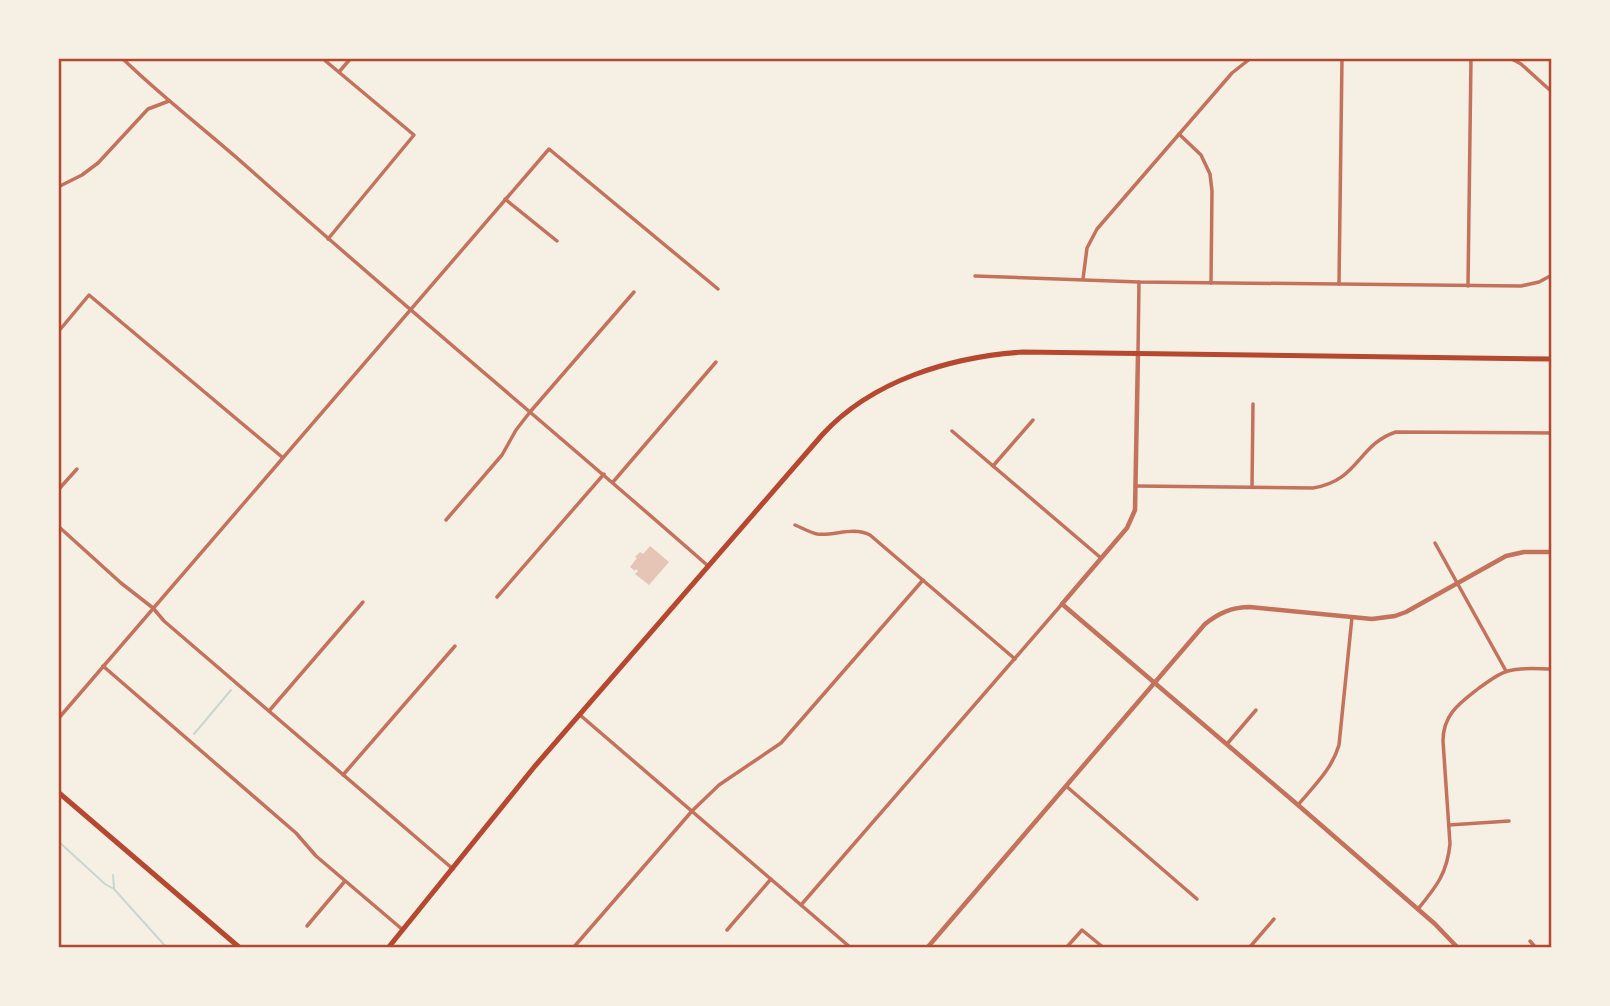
<svg xmlns="http://www.w3.org/2000/svg" width="1610" height="1006" font-family="'PT Serif',serif">
  <style>
    .lines { fill: none; stroke-linecap: round; stroke-linejoin: round }
    .stream { stroke: #c9d6d2; stroke-width: 2 }
    .building { fill: #e6c5b7 }
    .minor { stroke: #c5725c; stroke-width: 3.5 }
    .tertiary { stroke: #c5725c; stroke-width: 4.5 }
    .secondary { stroke: #b5482f; stroke-width: 5 }
    .primary { stroke: #b5482f; stroke-width: 5 }
    .neatline { fill: none; stroke: #b5482f; stroke-width: 2.5 }
  </style>
  <rect width="100%" height="100%" fill="#f6efe4"/>
  <g class="lines">
    <g class="stream">
      <polyline points="194,734 231,690"/>
      <polyline points="58,841 105,884 114,889 167,948"/>
      <polyline points="113,875 114,888"/>
    </g>
  </g>
  <polygon class="building" points="650,546 669,562 649,585 635,574 638,571 636,569 635,571 630,567 637,558 635,557 640,552 643,554"/>
  <g class="lines">
    <g class="minor">
      <path d="M 122,58 C 164,99 211,134 254,173 C 403,306 557,433 707,565"/>
      <polyline points="322,58 414,135 328,239"/>
      <polyline points="1510,58 1521,64 1552,92"/>
      <polyline points="339,72 351,58"/>
      <polyline points="1179,134 1201,155 1210,174 1212,191 1211,283"/>
      <polyline points="58,187 82,175 98,163 148,109 169,101"/>
      <polyline points="505,199 557,241"/>
      <polyline points="975,276 1139,282 1521,286 1539,282 1552,275"/>
      <polyline points="1083,279 1087,248 1097,229 1232,73 1251,58"/>
      <polyline points="1339,284 1342,58"/>
      <polyline points="1468,286 1471,58"/>
      <polyline points="58,332 89,295 282,457"/>
      <polyline points="1138,353 1139,282"/>
      <polyline points="952,431 1101,558"/>
      <polyline points="993,466 1033,420"/>
      <polyline points="613,482 716,362"/>
      <path d="M 1136,486 L 1313,488 C 1359,481 1358,444 1396,432 L 1552,433"/>
      <polyline points="1252,487 1253,404"/>
      <polyline points="58,490 77,469"/>
      <polyline points="446,520 502,455 516,430 530,412 634,292"/>
      <path d="M 795,525 C 802,528 809,532 817,534 C 836,536 852,526 870,535 L 1015,659"/>
      <polyline points="58,526 121,583 153,608 164,621 453,869"/>
      <polyline points="1435,543 1506,671"/>
      <polyline points="497,597 604,474"/>
      <polyline points="103,666 296,833 316,856 403,930"/>
      <polyline points="269,711 363,602"/>
      <polyline points="580,715 851,948"/>
      <polyline points="58,719 549,149 718,289"/>
      <polyline points="1227,744 1256,710"/>
      <polyline points="343,775 455,646"/>
      <polyline points="1066,786 1197,899"/>
      <path d="M 1298,805 C 1314,786 1332,769 1339,745 L 1352,617"/>
      <polyline points="1449,825 1509,821"/>
      <polyline points="801,905 1062,604"/>
      <path d="M 1418,909 C 1436,887 1447,874 1450,844 L 1443,741 C 1443,714 1460,703 1479,688 C 1488,682 1497,674 1508,671 C 1521,667 1538,669 1552,669"/>
      <polyline points="307,926 345,881"/>
      <polyline points="727,930 771,879"/>
      <polyline points="1530,941 1536,948"/>
      <polyline points="573,948 692,811 719,785 781,743 923,580"/>
      <polyline points="1066,948 1082,930 1104,948"/>
      <polyline points="1249,948 1274,919"/>
    </g>
    <g class="tertiary">
      <polyline points="1138,353 1135,510 1127,528 1062,604 1298,805 1435,924 1458,948"/>
      <path d="M 927,948 L 1205,624 C 1219,613 1232,607 1250,607 L 1372,619 L 1395,616 L 1406,612 L 1506,556 L 1524,552 L 1552,552"/>
    </g>
    <polyline class="secondary" points="58,792 240,948"/>
    <path class="primary" d="M 388,948 L 535,766 L 822,435 C 872,380 951,357 1023,352 L 1552,359"/>
  </g>
  <rect width="1610" height="1006" fill="none" stroke="#f6efe4" stroke-width="119"/>
  <rect x="60" y="60" width="1490" height="886" class="neatline"/>
</svg>
